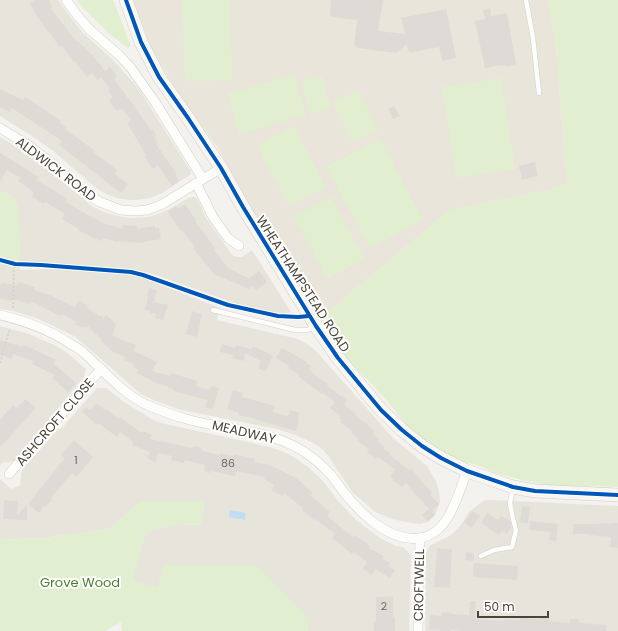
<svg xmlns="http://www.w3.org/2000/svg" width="618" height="631" font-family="Poppins,sans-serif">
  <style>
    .residential { fill: #e7e4dc }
    .education { fill: #eae5da }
    .green { fill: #e1eecf }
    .water { fill: #c0ddf1 }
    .building { fill: #dedbd6 }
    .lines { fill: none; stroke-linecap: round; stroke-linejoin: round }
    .lane-casing { stroke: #d2d0cb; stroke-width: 5.5 }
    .street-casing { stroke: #d2d0cb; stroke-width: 10 }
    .secondary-casing { stroke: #d3cfc5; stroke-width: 14 }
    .path { stroke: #d3d2cc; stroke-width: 1.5; stroke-dasharray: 2 2; stroke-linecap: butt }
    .lane { stroke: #fdfdfc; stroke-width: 4.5 }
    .street { stroke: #fdfdfc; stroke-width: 9 }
    .secondary { stroke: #f7f6f1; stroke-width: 13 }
    .cycleway-casing { stroke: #fff; stroke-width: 6 }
    .cycleway { stroke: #0057b8; stroke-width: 4 }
    .labels { text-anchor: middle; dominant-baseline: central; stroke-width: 4; stroke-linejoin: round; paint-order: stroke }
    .number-label { font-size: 11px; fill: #706a61 }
    .street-label { font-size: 13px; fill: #4b4439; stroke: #fff }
    .park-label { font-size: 13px; fill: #4a7f2a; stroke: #fff }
  </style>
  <rect width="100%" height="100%" fill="#f4f2ee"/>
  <g class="residential">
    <polygon points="0,0 58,0 71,18 83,33 113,60 138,88 190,170 191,173 190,175 162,193 151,198 136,200 129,200 116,198 102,192 94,186 52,150 38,140 0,116"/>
    <polygon points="0,137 31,156 46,168 93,207 106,213 122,217 131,218 148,217 158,214 168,210 190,197 195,197 198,200 206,218 214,229 233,256 239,257 242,257 252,250 291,312 284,314 270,313 243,306 159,276 137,270 20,261 20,242 12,196 0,191"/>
    <polygon points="0,261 20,270 55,269 133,274 220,308 217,320 298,339 307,344 316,351 393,438 427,466 436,481 439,492 440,501 438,508 435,515 428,522 420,524 406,522 392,519 375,512 352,492 329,457 323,450 315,444 298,436 277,429 181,410 156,401 141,394 126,381 85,345 74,336 39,319 14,311 0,309"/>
    <polygon points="0,326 29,334 52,344 66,352 86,369 84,377 49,419 50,420 14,461 2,463 0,466"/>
    <polygon points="97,388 106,388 124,402 155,421 169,425 244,441 273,448 284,452 292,456 308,467 323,481 339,502 356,520 380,538 396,546 403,547 411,555 409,631 308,631 308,618 157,588 132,580 145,533 176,524 200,525 204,501 141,501 109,529 43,538 0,540 0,479 11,489 20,485 22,470 59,428 61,429"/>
    <polygon points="486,500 494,500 618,506 618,631 425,631 426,553 429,547 431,545 451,535 461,525 469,512 482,502"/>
  </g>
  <polygon class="education" points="133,0 548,0 556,47 567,183 558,186 548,191 532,193 450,210 321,318 301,287 286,259 255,217 218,148 181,98 155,55 149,43"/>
  <g class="green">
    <polygon points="77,0 113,0 131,46 128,48 106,31 80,5"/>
    <polygon points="182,0 230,0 232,80 185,81"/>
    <polygon points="548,0 618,0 618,487 587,486 554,486 526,481 495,473 480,466 462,461 443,453 412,432 389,403 374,386 349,362 326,329 321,318 450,210 532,193 548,191 558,186 567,183 556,47"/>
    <polygon points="294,74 306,115 239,134 227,94"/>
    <polygon points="322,75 331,108 310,114 301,81"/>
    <polygon points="501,78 515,169 456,178 442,87"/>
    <polygon points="359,90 378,130 352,142 333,102"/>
    <polygon points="294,126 326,187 289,206 257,146"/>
    <polygon points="380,139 423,220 370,248 326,167"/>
    <polygon points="0,191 12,196 18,203 20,242 20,270 0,261"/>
    <polygon points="331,197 365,259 327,279 294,216"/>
    <polygon points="141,501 204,501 200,525 176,524 145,533 133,580 157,588 164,565 256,565 308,618 308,631 122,631 121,622 105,631 0,631 0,540 43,538 109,529"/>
  </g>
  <polygon class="water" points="230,510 246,513 245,520 229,517"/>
  <g class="building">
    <polygon points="35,0 49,0 52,7 50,8 77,42 78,41 83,47 84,46 91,55 92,54 105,71 110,67 117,76 114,79 151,130 152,129 156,135 154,137 158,143 156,144 177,175 176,176 179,181 172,186 158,165 153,169 145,157 147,156 127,123 131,120 122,108 117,111 109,100 113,97 108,90 110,88 101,77 97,80 92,73 87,77 75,61 74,62 62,46 60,47 36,15 30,3"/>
    <polygon points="331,0 383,0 378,31 405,34 401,18 446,9 456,58 442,61 439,47 409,53 407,44 396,53 357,48 354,45 357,20 332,17 330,15"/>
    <polygon points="490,8 491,16 507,13 516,64 507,67 506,65 502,66 500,65 485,68 475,21 485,19 483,10"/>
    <polygon points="0,89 23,100 25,97 61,121 60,123 66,127 65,129 94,150 93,152 117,170 115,174 128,184 121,193 59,145 62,141 12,108 10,112 0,107"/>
    <polygon points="394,106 400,116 393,119 388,109"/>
    <polygon points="0,153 39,177 36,180 68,199 66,202 102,223 123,229 123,225 137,226 137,229 155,226 155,228 159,228 161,239 139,243 118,241 118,242 103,238 102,241 93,238 78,230 79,229 62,219 65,214 45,202 44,204 32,197 34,192 18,181 21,178 7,170 0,182"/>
    <polygon points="535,162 538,176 522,180 519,166"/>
    <polygon points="185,204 196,220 195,221 216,249 214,250 229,269 249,278 259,271 267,282 256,290 253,286 249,289 214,274 193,248 195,247 182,230 181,231 168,212 176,206 178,209"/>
    <polygon points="18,282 35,287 34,290 50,295 75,307 79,300 88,306 87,308 100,316 101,315 104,318 106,315 115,323 114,324 116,325 112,336 136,345 134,351 157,362 152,371 170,376 171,373 197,381 196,386 209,390 211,386 219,388 213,408 212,409 205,407 207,400 173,391 173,389 167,387 167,386 153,382 153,381 137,373 139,370 133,367 134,364 124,360 125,357 109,350 110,349 101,341 102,340 88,326 87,328 84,326 83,328 75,324 77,322 62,314 60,316 31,301 30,304 12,299 12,301 0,299 0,285 1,285 1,283 17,285"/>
    <polygon points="149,288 157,290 154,302 168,305 163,320 155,318 156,314 150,313 150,311 145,309 148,297 147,297"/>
    <polygon points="192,311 202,314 197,337 186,334"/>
    <polygon points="0,340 23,347 23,345 33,348 33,349 56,360 54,364 76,383 68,392 52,378 55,375 32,364 33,361 13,354 12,359 0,355"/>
    <polygon points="222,344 235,348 236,345 251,349 253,346 273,356 265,372 258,368 261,361 245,353 244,361 232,358 233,355 220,352"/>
    <polygon points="282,348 307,362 306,363 311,366 309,370 328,385 327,386 340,396 340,395 347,400 344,405 356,414 355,415 375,431 373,434 379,439 377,441 385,447 384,449 390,453 389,454 409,470 410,468 414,472 432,493 430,495 439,504 432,510 435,515 428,521 422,515 429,509 406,483 402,487 390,477 395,470 378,457 376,459 367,452 369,450 357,440 358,438 351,433 352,431 340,422 341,420 339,418 341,416 330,408 335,402 322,392 322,394 298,376 299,374 288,368 289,366 276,358"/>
    <polygon points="233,390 243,393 242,397 275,406 273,412 288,416 290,410 300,413 298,419 299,419 296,431 245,416 245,417 238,415 239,413 227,409"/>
    <polygon points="25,399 36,408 0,447 0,420 13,405 17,408"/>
    <polygon points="96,403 106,411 107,410 119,419 120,417 142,433 143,431 152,435 150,439 193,448 193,446 202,448 202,451 220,455 220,453 234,456 234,454 255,459 254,462 269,465 296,478 313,493 311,496 330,512 327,516 353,537 355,535 370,546 369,548 384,556 383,559 390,563 388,566 395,570 390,578 375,569 372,575 363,569 367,562 354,552 352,554 332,538 335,534 316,519 315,521 302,510 303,508 284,493 283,496 271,490 274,485 264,479 265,477 236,471 235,476 211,471 211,473 204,471 205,465 185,460 184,463 171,460 172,456 158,453 155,462 147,458 150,452 132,445 133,442 120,432 117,437 98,423 97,425 82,412 86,407 90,410"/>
    <polygon points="74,440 93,457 76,477 72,473 53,495 51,499 52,500 45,507 44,506 39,513 28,504 65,458 61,455"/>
    <polygon points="4,500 18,501 17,516 27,504 27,520 3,519"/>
    <polygon points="522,506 530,507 528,523 520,522"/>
    <polygon points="473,511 480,516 471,528 464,522"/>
    <polygon points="487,513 498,520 501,516 510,521 511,527 507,534 502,530 499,535 481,523"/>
    <polygon points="530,521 558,524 556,541 549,540 550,532 529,530"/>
    <polygon points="599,523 612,524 613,523 618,523 618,548 610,547 611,537 589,535 589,534 573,534 573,524 599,524"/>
    <polygon points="437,548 452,549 450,588 434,587"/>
    <polygon points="466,552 474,553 474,561 465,560"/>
    <polygon points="474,563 518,566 517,580 473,577"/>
    <polygon points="393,596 393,617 395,617 395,631 374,631 373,622 376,622 376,597"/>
    <polygon points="470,601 476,601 475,619 504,621 504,619 520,620 520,618 539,619 540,617 550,618 549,621 569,623 570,619 579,619 579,623 606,625 606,631 467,631 450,630 450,631 440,631 440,630 429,629 430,615 442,616 442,612 451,613 451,614 469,615"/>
  </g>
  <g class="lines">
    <g class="lane-casing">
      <g id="lane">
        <polyline points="526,0 533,38 539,93"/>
        <polyline points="213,310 295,330 308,330 316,326"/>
        <polyline points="481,556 494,550 512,547 516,530 513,519 510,503 513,488"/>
      </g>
    </g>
    <g class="street-casing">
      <g id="street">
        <polyline points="66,0 77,15 89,29 119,55 131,68 155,102 203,179"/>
        <polyline points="0,128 28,145 49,161 91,197 100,202 121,210 136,211 147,210 161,205 221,168"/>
        <polyline points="196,183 213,217 228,238 239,246"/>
        <path d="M 0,315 C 26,321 50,330 72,345 C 76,347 81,350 84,353 C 104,371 123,394 147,405 C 161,411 175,416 190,420 C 227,430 268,429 303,451 C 312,457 322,465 330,474 C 335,479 338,485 343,491 C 360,513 389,542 419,538 C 449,535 458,494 467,471"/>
        <polyline points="9,474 101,369"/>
        <polyline points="418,631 420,538"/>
      </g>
    </g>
    <g class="secondary-casing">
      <polyline id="secondary" points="126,0 141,42 159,77 188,118 221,168 243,207 316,326 338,358 381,410 402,430 422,446 441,458 467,471 513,487 535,491 618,495"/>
    </g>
    <g class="path">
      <path d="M 0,260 L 15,264 L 41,265 L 131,272 L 143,275 C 193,292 244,314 297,317"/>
      <polyline points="13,308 14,268 15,264"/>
      <polyline points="0,363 10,328"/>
    </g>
    <use href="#lane" class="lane"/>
    <use href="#street" class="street"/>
    <use href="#secondary" class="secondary"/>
    <g class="cycleway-casing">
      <g id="cycleway">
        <polyline points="126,0 141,42 159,77 188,118 221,168 243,207 316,326 338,358 381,410 402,430 422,446 441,458 467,471 513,487 535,491 618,495"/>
        <polyline points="0,260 15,264 41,265 131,272 143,275 228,305 278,316 298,317 309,316"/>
      </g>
    </g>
    <use href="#cycleway" class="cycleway"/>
  </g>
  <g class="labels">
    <g class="number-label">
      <text x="76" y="460">1</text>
      <text x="228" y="463">86</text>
      <text x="384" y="606">2</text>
    </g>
    <g class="street-label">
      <text transform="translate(56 169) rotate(37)">ALDWICK ROAD</text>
      <text transform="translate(303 284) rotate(57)">WHEATHAMPSTEAD ROAD</text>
      <text transform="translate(55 422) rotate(-49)">ASHCROFT CLOSE</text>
      <text transform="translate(244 432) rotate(13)">MEADWAY</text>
      <text transform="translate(419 585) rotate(-89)">CROFTWELL</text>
    </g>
    <g class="park-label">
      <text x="80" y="582">Grove Wood</text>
    </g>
  </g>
  <path d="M478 611v6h70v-6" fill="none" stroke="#4b4439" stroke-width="2"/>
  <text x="484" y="611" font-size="12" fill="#4b4439" stroke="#ffffff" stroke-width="3" paint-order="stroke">50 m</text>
</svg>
